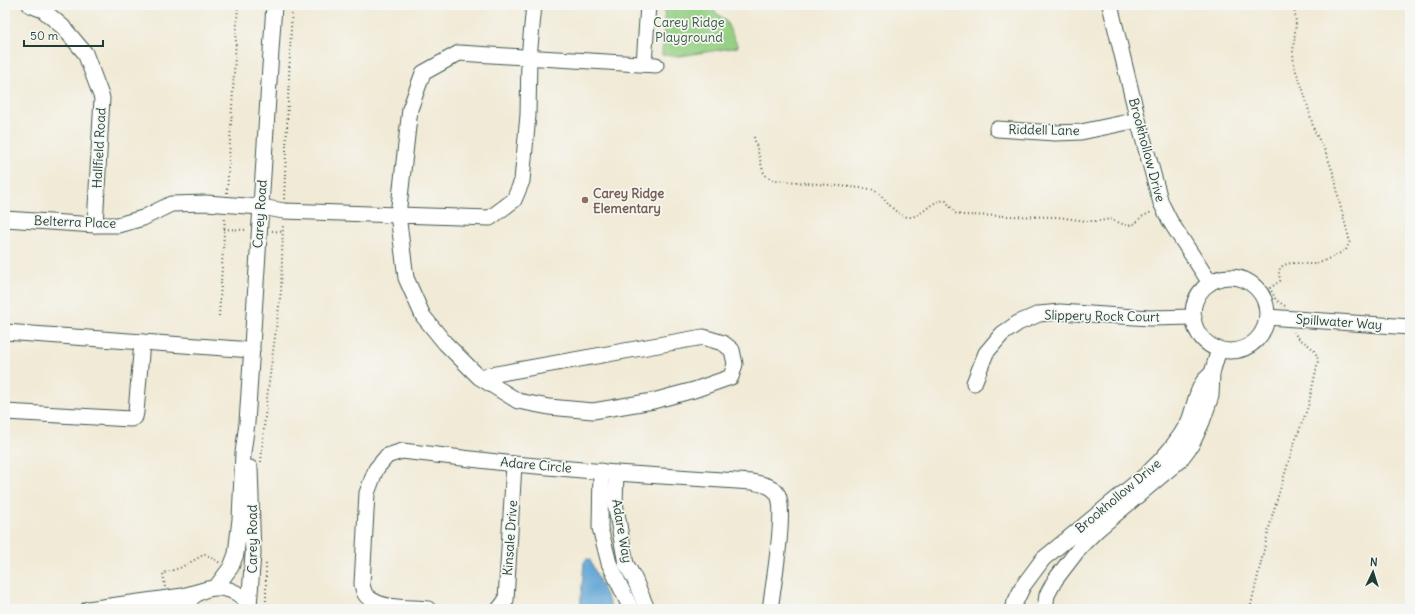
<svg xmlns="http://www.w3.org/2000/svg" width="1415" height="614" font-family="Delius,sans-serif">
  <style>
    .green { fill: #96d084; stroke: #5a865c }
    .water { fill: #62a5d6; stroke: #407185 }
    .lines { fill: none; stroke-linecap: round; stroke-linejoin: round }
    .minor-casing { stroke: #3e574c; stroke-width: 17 }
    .path { stroke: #3e574c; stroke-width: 2; stroke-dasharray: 1 3; stroke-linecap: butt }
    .minor { stroke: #fff; stroke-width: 15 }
    .education-dot { fill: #8d6e63; stroke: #f6f6f2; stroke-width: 1.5 }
    .labels { text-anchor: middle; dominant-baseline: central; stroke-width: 3.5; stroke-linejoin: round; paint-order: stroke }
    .park-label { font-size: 13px; fill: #375a44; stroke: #f6f6f2 }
    .street-label { font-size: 13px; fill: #1f3d34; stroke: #f6f6f2 }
    .education-label { font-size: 13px; font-weight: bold; fill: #785e54; stroke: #f6f6f2; text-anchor: start }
  </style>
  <rect width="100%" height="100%" fill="#f6f6f2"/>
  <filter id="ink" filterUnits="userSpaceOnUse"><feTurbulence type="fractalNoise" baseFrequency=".025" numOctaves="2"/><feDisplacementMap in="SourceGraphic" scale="8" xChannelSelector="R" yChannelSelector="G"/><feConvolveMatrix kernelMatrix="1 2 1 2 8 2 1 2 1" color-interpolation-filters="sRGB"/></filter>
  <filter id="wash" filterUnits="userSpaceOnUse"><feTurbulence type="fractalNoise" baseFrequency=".012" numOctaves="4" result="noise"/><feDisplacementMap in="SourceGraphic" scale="16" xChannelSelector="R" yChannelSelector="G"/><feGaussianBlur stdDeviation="0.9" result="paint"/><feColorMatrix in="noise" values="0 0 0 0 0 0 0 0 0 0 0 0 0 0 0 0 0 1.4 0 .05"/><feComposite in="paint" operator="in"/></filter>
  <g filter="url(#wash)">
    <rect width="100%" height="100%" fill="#f1ead6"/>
    <polygon class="green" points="665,5 707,5 726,21 738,47 680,56 662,55"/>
    <polygon class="water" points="587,559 589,559 591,562 612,609 580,609 584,562"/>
  </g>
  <g filter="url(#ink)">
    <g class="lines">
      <g class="minor-casing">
        <g id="minor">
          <polyline points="30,5 43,10 63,27 85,53 102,98 95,225"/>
          <polyline points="1110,5 1138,120 1161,203 1170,221 1210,283"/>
          <polyline points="644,64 648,5"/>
          <polyline points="997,129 1055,133 1081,132 1138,120"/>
          <polyline points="5,219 95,225 118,225 143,218 171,204 206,203 261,207 284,211 398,215 410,109 423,73 459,53 656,65"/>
          <circle cx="1230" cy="314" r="37"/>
          <polyline points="1267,317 1410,327"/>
          <polyline points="5,332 252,350"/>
          <polyline points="479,377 703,337 723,343 732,350 735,364 731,377 694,390 653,401 593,411 549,407 518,401 479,377 445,343 423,316 406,278 398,215 490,218 514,200 522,181 528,115 529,57 534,5"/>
          <polyline points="974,383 986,353 1002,334 1018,323 1039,314 1060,312 1150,318 1194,317"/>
          <polyline points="5,412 131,419 135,417 136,412 142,342"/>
          <polyline points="601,471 600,528 609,563 631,609"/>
          <polyline points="616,473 615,503 626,564 634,578 647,609"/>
          <polyline points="216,587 231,567 236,554 240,519 243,453 247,423 274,5"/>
          <polyline points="249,606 253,554 250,468"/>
          <polyline points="88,609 183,596 204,590"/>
          <path d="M 185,609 C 196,580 239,582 251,609"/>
          <path d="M 428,609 C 410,607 384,610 369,598 C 364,595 363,589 362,584 L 367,493 L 376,469 L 387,456 L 402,451 L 514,464 L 616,473 L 752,482 C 761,484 773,485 778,495 C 786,510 773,589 770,609"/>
          <polyline points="499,609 506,600 514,464"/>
          <path d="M 1012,609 L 1023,586 L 1043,559 L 1148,473 C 1164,458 1179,440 1189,421 C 1194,409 1196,392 1203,382 C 1205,379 1209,376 1212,373"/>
          <polyline points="1045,609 1047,595 1055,580 1081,546 1097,530 1180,460 1192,444 1202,422 1211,396 1212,373 1219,349"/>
        </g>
      </g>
      <g class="path">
        <path d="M 754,137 L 763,171 C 766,177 770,179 776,180 L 871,189 C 874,190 877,192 879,194 C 889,202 895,216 909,217 C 923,217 932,198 946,201 L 955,213 L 961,215 L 1058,217 L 1086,221 L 1100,221 L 1110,219 L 1125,225 L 1131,225 L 1136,223 L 1141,217 L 1152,212"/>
        <polyline points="227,193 238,5"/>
        <polyline points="284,199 292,5"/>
        <polyline points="224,229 247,230"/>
        <polyline points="272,231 283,232"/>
        <path d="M 1285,306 L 1276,300 L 1270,288 L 1280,281 L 1279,273 L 1280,268 C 1290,259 1302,265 1314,264 C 1324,262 1336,255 1346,250 L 1350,241 L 1349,238 L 1339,201 L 1335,178 L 1326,153 L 1314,130 L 1304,92 L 1294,66 L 1293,52 L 1296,23 L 1294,5"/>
        <polyline points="219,316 225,217"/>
        <polyline points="261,462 266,405 281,291 283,224"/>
        <polyline points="165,587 163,573 180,568 205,554 220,563"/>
        <polyline points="266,609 266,562"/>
        <path d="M 1250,609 L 1272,516 L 1294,444 L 1308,407 L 1318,361 C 1315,343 1300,344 1294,332"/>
      </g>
      <use href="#minor" class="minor"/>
    </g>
  </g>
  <circle class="education-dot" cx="585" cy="200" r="4"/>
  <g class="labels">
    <g class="park-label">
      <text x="689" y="22">Carey Ridge<tspan x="689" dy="15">Playground</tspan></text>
    </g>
    <g class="street-label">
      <text transform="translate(1044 130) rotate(1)">Riddell Lane</text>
      <text transform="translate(99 148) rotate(-87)">Hallfield Road</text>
      <text transform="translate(1147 150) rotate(75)">Brookhollow Drive</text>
      <text transform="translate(260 214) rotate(-86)">Carey Road</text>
      <text transform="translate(75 222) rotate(2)">Belterra Place</text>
      <text transform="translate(1102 316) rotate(1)">Slippery Rock Court</text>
      <text transform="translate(1339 322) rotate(4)">Spillwater Way</text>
      <text transform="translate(536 465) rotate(5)">Adare Circle</text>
      <text transform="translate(1118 496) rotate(-40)">Brookhollow Drive</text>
      <text transform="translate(622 531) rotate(80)">Adare Way</text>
      <text transform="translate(510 538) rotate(-86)">Kinsale Drive</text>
      <text transform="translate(252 539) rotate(-90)">Carey Road</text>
    </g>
    <g class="education-label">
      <text x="593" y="193">Carey Ridge<tspan x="593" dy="15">Elementary</tspan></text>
    </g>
  </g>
  <rect width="1415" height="614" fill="none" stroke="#f6f6f2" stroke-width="20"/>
  <g transform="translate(1373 572) rotate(4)" stroke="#f6f6f2" stroke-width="3" paint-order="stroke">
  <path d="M0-3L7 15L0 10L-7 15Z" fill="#1f3d34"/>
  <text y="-6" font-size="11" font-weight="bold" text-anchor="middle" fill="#1f3d34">N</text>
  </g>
  <path d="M24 40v6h79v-6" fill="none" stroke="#1f3d34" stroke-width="2"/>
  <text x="30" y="40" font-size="12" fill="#1f3d34" stroke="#f6f6f2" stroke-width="3" paint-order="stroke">50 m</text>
</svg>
